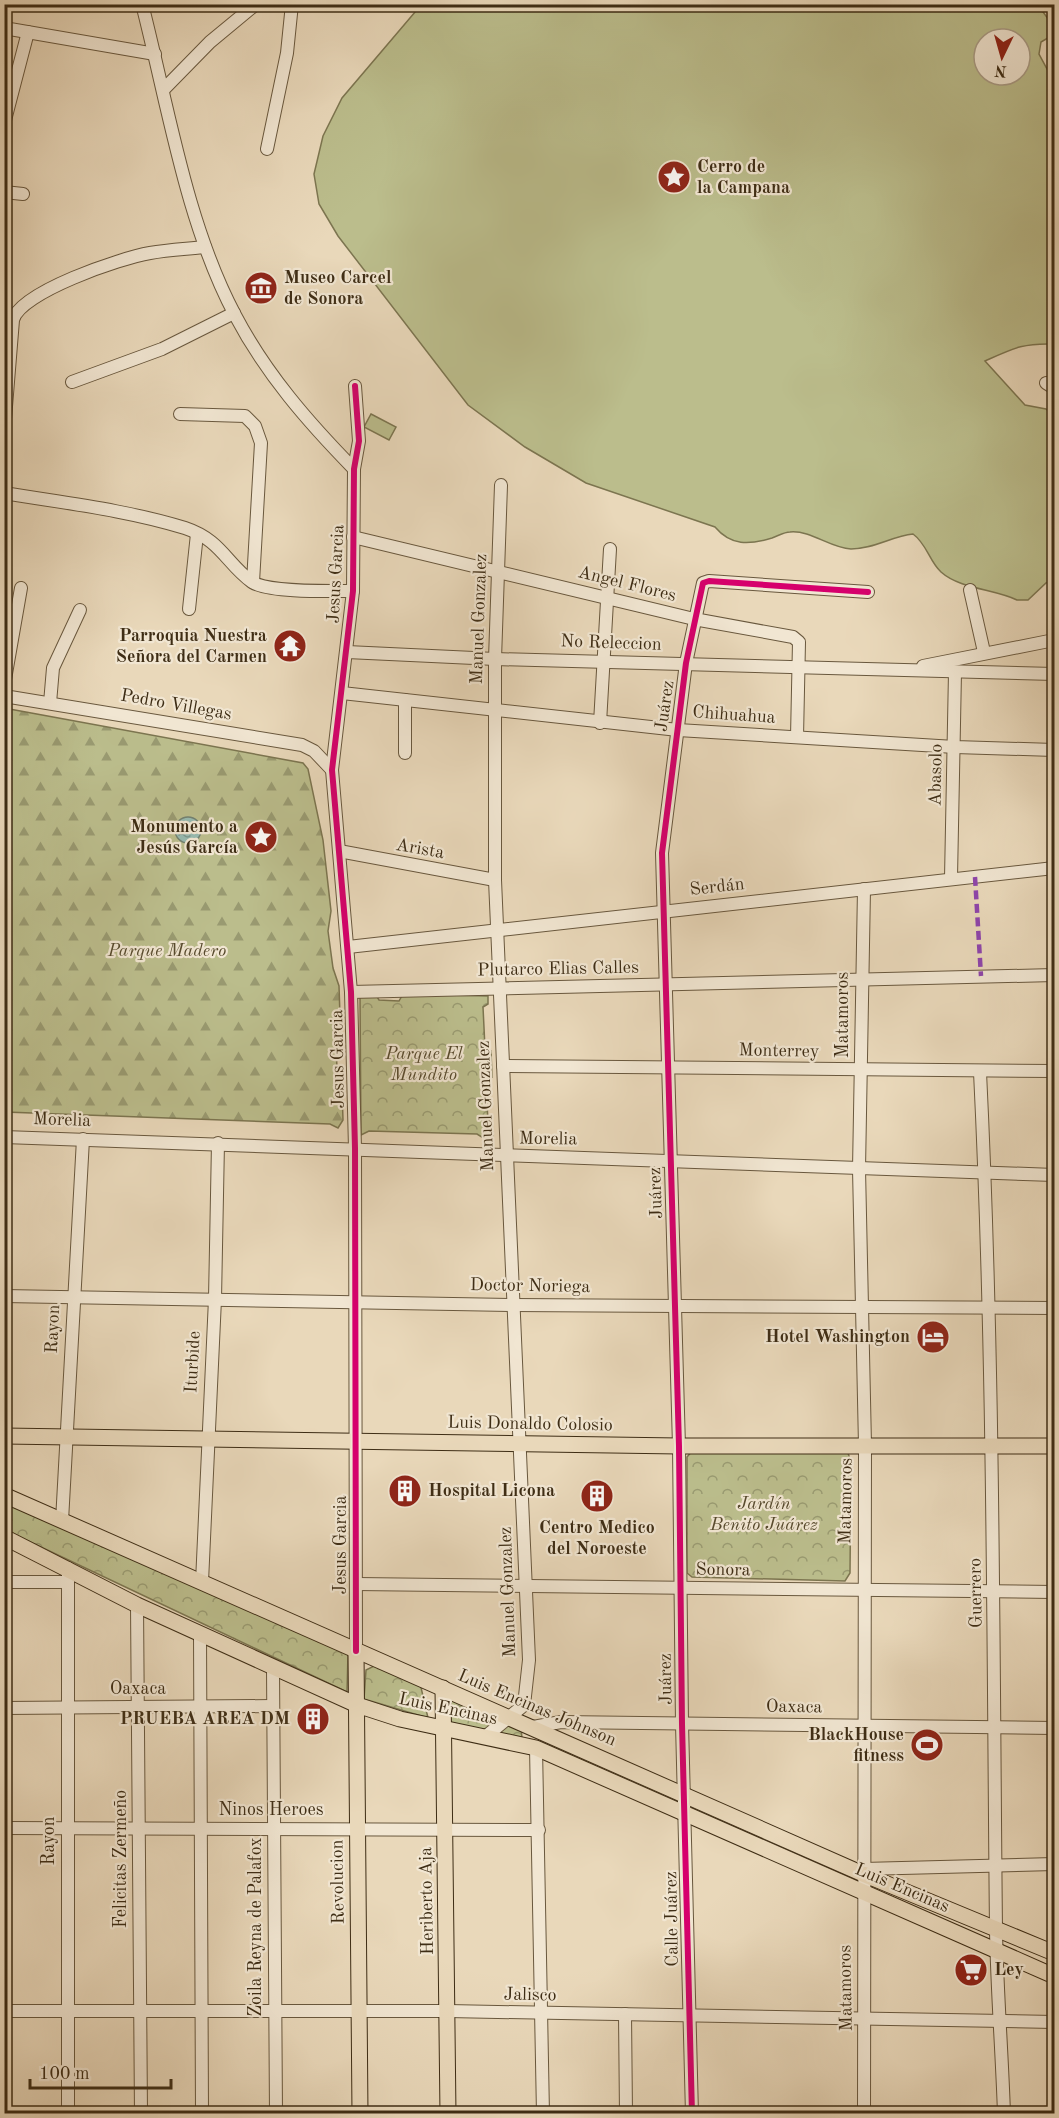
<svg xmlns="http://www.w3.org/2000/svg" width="1059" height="2118" font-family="'Old Standard TT',serif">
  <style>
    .green { fill: #bbbd8c; stroke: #7c7550; stroke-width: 1.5; fill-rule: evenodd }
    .forest { fill: url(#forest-firs); stroke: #7c7550; stroke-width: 1.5 }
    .park { fill: url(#park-crowns); stroke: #7c7550; stroke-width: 1.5 }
    .water { fill: url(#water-ripples); stroke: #738272; stroke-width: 1.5 }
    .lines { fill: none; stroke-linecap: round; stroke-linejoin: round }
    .minor-casing { stroke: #69583e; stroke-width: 14 }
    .major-casing { stroke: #3e2d15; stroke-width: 17 }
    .minor { stroke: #f1e6d2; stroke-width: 12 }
    .major { stroke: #e9d8ba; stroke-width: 15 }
    .quiet { stroke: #8e44ad; stroke-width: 4.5; stroke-dasharray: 9 4.5; stroke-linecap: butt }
    .cycleway-casing { stroke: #f1e6d2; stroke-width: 10 }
    .cycleway { stroke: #d6006c; stroke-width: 6 }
    .labels { text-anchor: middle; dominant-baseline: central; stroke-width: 4.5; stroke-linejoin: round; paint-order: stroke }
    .poi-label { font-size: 18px; font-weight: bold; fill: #3e2d15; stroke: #f1e6d2; text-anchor: end }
    .street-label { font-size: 18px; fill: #3e2d15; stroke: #f1e6d2 }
    .park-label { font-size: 18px; font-style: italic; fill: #574a2d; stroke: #f1e6d2 }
  </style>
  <defs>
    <pattern id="forest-firs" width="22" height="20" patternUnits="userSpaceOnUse" patternTransform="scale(1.5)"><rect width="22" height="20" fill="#bbbd8c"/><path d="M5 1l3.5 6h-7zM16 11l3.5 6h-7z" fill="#999a71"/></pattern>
    <pattern id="park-crowns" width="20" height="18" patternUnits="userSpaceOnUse" patternTransform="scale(1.5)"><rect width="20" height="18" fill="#bbbd8c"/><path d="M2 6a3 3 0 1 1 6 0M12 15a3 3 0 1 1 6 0" fill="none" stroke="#999a71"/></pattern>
    <pattern id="water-ripples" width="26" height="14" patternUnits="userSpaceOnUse" patternTransform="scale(1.5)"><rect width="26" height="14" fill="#97bab0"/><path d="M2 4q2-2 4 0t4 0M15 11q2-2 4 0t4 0" fill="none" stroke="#7d988e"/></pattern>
  </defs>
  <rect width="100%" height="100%" fill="#e9d8ba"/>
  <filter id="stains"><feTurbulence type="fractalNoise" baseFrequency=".00333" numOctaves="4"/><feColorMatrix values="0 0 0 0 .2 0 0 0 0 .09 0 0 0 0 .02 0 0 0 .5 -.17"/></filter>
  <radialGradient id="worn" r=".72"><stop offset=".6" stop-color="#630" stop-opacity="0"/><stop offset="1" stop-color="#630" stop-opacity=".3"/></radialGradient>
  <g class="green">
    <path d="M 421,5 L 1038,5 L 1054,27 L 1053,35 L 1041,42 L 1039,54 L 1054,82 L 1054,344 C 1023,343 1014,348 985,361 L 1025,405 L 1046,409 L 1054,416 L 1054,580 L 1046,583 L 1028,600 L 1017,600 C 994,589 960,589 941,572 C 929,561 927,544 913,534 C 892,536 874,549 851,549 C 830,548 811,530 790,532 C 784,532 778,536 772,538 C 749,545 731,546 715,527 L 586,483 L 525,447 L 468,405 L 338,236 L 319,204 L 314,174 L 323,136 L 342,98 ZM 984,39 L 1020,39 L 1020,75 L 984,75 Z"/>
    <polygon points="371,414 396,427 389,440 364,427"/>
  </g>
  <polygon class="forest" points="4,708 303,763 308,769 323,840 331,911 328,931 333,968 339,986 340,1016 335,1032 337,1067 342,1089 343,1120 338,1128 330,1124 5,1112"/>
  <g class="park">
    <polygon points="403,994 488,996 488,1004 483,1007 485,1048 491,1051 492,1077 486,1076 488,1125 493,1131 493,1144 477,1134 369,1131 361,1135 360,996 376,995 379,1000 399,1001"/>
    <polygon points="693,1450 848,1453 851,1462 850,1573 845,1581 692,1577 687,1573 687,1457"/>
    <polygon points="4,1502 348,1653 347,1692 5,1530"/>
    <polygon points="376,1665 420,1683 428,1718 364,1699 366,1670"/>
    <polygon points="446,1697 521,1726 522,1739 449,1722"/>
  </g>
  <circle class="water" cx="188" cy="830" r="13"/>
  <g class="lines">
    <g class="minor-casing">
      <g id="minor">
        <path d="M 142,4 C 168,105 186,223 235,315 C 266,374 308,422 354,469"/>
        <polyline points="4,28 155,54"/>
        <polyline points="164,89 210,42 256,4"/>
        <polyline points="4,124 28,32"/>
        <polyline points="267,149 287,53 292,4"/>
        <polyline points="4,192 23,194"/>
        <polyline points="72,382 162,349 234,313"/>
        <polyline points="1046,383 1054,388"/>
        <polyline points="355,386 359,441 354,469 353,591 332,770 351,992 355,1148 356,1651"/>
        <polyline points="180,414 245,416 255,426 261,443 253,582"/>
        <path d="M 4,431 L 13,320 C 20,292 121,258 150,253 C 168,250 187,249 205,247"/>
        <path d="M 4,493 C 64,503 127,510 185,528 C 221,540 226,563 252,582 C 269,593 331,591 353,591"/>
        <polyline points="353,537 694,619 793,637 799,642 797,737"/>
        <polyline points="970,590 984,652"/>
        <polyline points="189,609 197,534"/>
        <polyline points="347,652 495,659 1054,674"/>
        <polyline points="923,666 1054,640"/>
        <polyline points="4,685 21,588"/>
        <polyline points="342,693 678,730 955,747 1054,750"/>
        <polyline points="4,696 302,745 314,751 332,770"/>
        <polyline points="50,703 53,668 80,610"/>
        <polyline points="600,723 610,549"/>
        <polyline points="405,753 405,700"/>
        <polyline points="339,851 495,880"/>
        <polyline points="951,878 955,672"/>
        <polyline points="864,889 859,1169 865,1445 864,2114"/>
        <polyline points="348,947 1054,868"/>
        <polyline points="351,992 1054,975"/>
        <polyline points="503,1066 1054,1071"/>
        <path d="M 980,1072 C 994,1358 993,1644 996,1930 C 997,1991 1002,2052 1004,2114"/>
        <polyline points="4,1137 1054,1175"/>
        <polyline points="4,1296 512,1305 1054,1308"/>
        <polyline points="62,1521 83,1139"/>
        <polyline points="68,1568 68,2114"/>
        <polyline points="4,1582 68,1582"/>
        <polyline points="202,1582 215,1299 218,1143"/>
        <polyline points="356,1584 1054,1592"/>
        <polyline points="137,1605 141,2114"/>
        <polyline points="200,1634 202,2114"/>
        <polyline points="273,1668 276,2114"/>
        <polyline points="4,1708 272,1706"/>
        <polyline points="533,1727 561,1722 1054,1728"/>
        <polyline points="485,1737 524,1705 529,1660 495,880 495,659 501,485"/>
        <polyline points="536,1748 543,2114"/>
        <polyline points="4,1828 539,1830"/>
        <polyline points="863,1869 1054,1864"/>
        <polyline points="4,2011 448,2011 1054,2022"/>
        <polyline points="625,2014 626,2114"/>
        <polyline points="692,2114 682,1724 679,1446 662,853 686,663 703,583 709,581 868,592"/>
      </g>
    </g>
    <g class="major-casing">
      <g id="major">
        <polyline points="4,1436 679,1446 1054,1446"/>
        <polyline points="4,1495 863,1874 1054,1953"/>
        <polyline points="4,1537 137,1605 357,1705 400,1719 536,1748 1054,1976"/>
        <polyline points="356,1651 360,2114"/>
        <polyline points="443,1688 448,2114"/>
      </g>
    </g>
    <use href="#minor" class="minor"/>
    <use href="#major" class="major"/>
    <polyline class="quiet" points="975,877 981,976"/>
    <g class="cycleway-casing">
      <g id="cycleway">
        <polyline points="355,386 359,441 354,469 353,591 332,770 351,992 355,1148 356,1651"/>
        <polyline points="692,2114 682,1724 679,1446 662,853 686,663 703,583 709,581 868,592"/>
      </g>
    </g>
    <use href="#cycleway" class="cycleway"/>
  </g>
  <defs>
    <g id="sight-disc" transform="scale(1.725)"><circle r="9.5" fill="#8f2418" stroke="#f1e6d2"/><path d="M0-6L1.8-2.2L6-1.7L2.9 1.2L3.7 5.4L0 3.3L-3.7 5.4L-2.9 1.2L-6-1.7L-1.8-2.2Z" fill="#fff"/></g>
    <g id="museum-disc" transform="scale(1.725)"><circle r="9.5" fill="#8f2418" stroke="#f1e6d2"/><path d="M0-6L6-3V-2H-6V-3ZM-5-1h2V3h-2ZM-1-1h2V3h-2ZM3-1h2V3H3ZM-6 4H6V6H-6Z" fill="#fff"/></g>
    <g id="temple-disc" transform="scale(1.725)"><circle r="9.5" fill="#8f2418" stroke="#f1e6d2"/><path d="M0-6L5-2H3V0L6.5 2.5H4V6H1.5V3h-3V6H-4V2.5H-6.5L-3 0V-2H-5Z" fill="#fff"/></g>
    <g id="hotel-disc" transform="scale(1.725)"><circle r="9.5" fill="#8f2418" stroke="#f1e6d2"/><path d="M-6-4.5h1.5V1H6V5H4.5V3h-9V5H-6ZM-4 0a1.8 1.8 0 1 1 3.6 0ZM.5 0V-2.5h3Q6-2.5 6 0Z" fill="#fff"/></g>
    <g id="building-disc" transform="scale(1.725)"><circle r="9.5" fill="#8f2418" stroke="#f1e6d2"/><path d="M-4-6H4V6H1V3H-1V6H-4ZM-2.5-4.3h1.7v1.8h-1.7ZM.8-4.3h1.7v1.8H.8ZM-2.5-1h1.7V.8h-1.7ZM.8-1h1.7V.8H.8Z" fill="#fff"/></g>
    <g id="stadium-disc" transform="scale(1.725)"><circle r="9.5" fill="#8f2418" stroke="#f1e6d2"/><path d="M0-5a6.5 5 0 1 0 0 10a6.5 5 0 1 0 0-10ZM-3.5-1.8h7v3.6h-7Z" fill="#fff"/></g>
    <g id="supermarket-disc" transform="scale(1.725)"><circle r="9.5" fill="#8f2418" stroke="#f1e6d2"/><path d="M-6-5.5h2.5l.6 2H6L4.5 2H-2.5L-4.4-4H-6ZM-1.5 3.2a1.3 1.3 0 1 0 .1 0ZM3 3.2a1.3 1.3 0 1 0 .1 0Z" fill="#fff"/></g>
  </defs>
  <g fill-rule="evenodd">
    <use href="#sight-disc" x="674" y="177"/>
    <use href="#museum-disc" x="261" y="288"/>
    <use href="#temple-disc" x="290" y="646"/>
    <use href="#sight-disc" x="261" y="837"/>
    <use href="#hotel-disc" x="933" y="1337"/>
    <use href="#building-disc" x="405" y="1491"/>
    <use href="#building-disc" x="597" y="1496"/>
    <use href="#building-disc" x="313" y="1719"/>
    <use href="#stadium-disc" x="927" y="1745"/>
    <use href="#supermarket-disc" x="971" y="1970"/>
  </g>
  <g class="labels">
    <g class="poi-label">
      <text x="697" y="167" text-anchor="start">Cerro de<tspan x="697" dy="21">la Campana</tspan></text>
      <text x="284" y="278" text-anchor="start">Museo Carcel<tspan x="284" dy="21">de Sonora</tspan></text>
      <text x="267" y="636">Parroquia Nuestra<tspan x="267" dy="21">Señora del Carmen</tspan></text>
      <text x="238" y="827">Monumento a<tspan x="238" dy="21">Jesús García</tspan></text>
      <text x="910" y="1337">Hotel Washington</text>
      <text x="428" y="1491" text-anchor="start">Hospital Licona</text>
      <text x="597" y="1528" text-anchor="middle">Centro Medico<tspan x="597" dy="21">del Noroeste</tspan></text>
      <text x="290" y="1719">PRUEBA AREA DM</text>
      <text x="904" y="1735">BlackHouse<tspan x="904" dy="21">fitness</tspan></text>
      <text x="994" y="1970" text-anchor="start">Ley</text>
    </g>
    <g class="street-label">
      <text transform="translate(336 574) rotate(-87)">Jesus Garcia</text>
      <text transform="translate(627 584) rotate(14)">Angel Flores</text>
      <text transform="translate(479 619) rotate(-88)">Manuel Gonzalez</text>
      <text transform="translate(611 643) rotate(2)">No Releccion</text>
      <text transform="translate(176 705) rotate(10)">Pedro Villegas</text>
      <text transform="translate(665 706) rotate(-82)">Juárez</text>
      <text transform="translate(734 715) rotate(4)">Chihuahua</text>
      <text transform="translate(936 775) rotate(-89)">Abasolo</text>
      <text transform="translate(420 849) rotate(10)">Arista</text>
      <text transform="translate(717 887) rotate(-6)">Serdán</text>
      <text transform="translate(558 969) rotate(-1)">Plutarco Elias Calles</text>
      <text transform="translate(843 1015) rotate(-90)">Matamoros</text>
      <text transform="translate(779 1051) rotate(1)">Monterrey</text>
      <text transform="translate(338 1059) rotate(-91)">Jesus Garcia</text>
      <text transform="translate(486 1106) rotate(-92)">Manuel Gonzalez</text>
      <text transform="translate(62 1120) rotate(2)">Morelia</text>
      <text transform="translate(548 1139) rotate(1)">Morelia</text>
      <text transform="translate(656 1193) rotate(-92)">Juárez</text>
      <text transform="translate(530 1286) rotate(1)">Doctor Noriega</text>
      <text transform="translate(53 1329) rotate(-87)">Rayon</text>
      <text transform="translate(193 1362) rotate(-87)">Iturbide</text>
      <text transform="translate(530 1424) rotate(1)">Luis Donaldo Colosio</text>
      <text transform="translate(846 1501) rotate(-89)">Matamoros</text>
      <text transform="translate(341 1545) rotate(-90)">Jesus Garcia</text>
      <text transform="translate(723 1570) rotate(1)">Sonora</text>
      <text transform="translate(508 1592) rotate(-92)">Manuel Gonzalez</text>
      <text transform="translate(976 1593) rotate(-91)">Guerrero</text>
      <text transform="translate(666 1679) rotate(-91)">Juárez</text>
      <text x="138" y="1689">Oaxaca</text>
      <text transform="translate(794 1707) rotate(1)">Oaxaca</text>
      <text transform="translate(537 1708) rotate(23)">Luis Encinas Johnson</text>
      <text transform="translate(448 1709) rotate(12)">Luis Encinas</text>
      <text x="271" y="1810">Ninos Heroes</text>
      <text transform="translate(49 1841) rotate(-90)">Rayon</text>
      <text transform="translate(121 1859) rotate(-90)">Felicitas Zermeño</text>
      <text transform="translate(338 1882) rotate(-91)">Revolucion</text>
      <text transform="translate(902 1888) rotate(23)">Luis Encinas</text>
      <text transform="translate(427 1901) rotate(-91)">Heriberto Aja</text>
      <text transform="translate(672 1919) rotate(-91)">Calle Juárez</text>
      <text transform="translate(256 1927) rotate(-90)">Zoila Reyna de Palafox</text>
      <text transform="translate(846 1988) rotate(-91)">Matamoros</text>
      <text transform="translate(530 1995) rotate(1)">Jalisco</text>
    </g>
    <g class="park-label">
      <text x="167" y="951">Parque Madero</text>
      <text x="424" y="1054">Parque El<tspan x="424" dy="21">Mundito</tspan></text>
      <text x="764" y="1504">Jardín<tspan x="764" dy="21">Benito Juárez</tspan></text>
    </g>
  </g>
  <rect width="1059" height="2118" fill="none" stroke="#e9d8ba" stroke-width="24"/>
  <rect x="6" y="6" width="1047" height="2106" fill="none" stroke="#3e2d15" stroke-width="3"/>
  <rect x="12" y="12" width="1035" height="2094" fill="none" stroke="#3e2d15" stroke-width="1.5"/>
  <g transform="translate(1002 57) rotate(185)"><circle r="28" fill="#f1e6d2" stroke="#a99c86" stroke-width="1.5"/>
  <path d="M0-4.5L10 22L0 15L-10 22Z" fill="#8f2418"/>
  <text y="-9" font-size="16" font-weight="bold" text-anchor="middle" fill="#3e2d15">N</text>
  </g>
  <path d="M30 2079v9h141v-9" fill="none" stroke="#3e2d15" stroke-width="3"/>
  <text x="39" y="2079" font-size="18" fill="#3e2d15" stroke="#f1e6d2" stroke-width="4.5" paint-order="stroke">100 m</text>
  <rect width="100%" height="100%" filter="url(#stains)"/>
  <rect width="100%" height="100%" fill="url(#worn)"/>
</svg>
